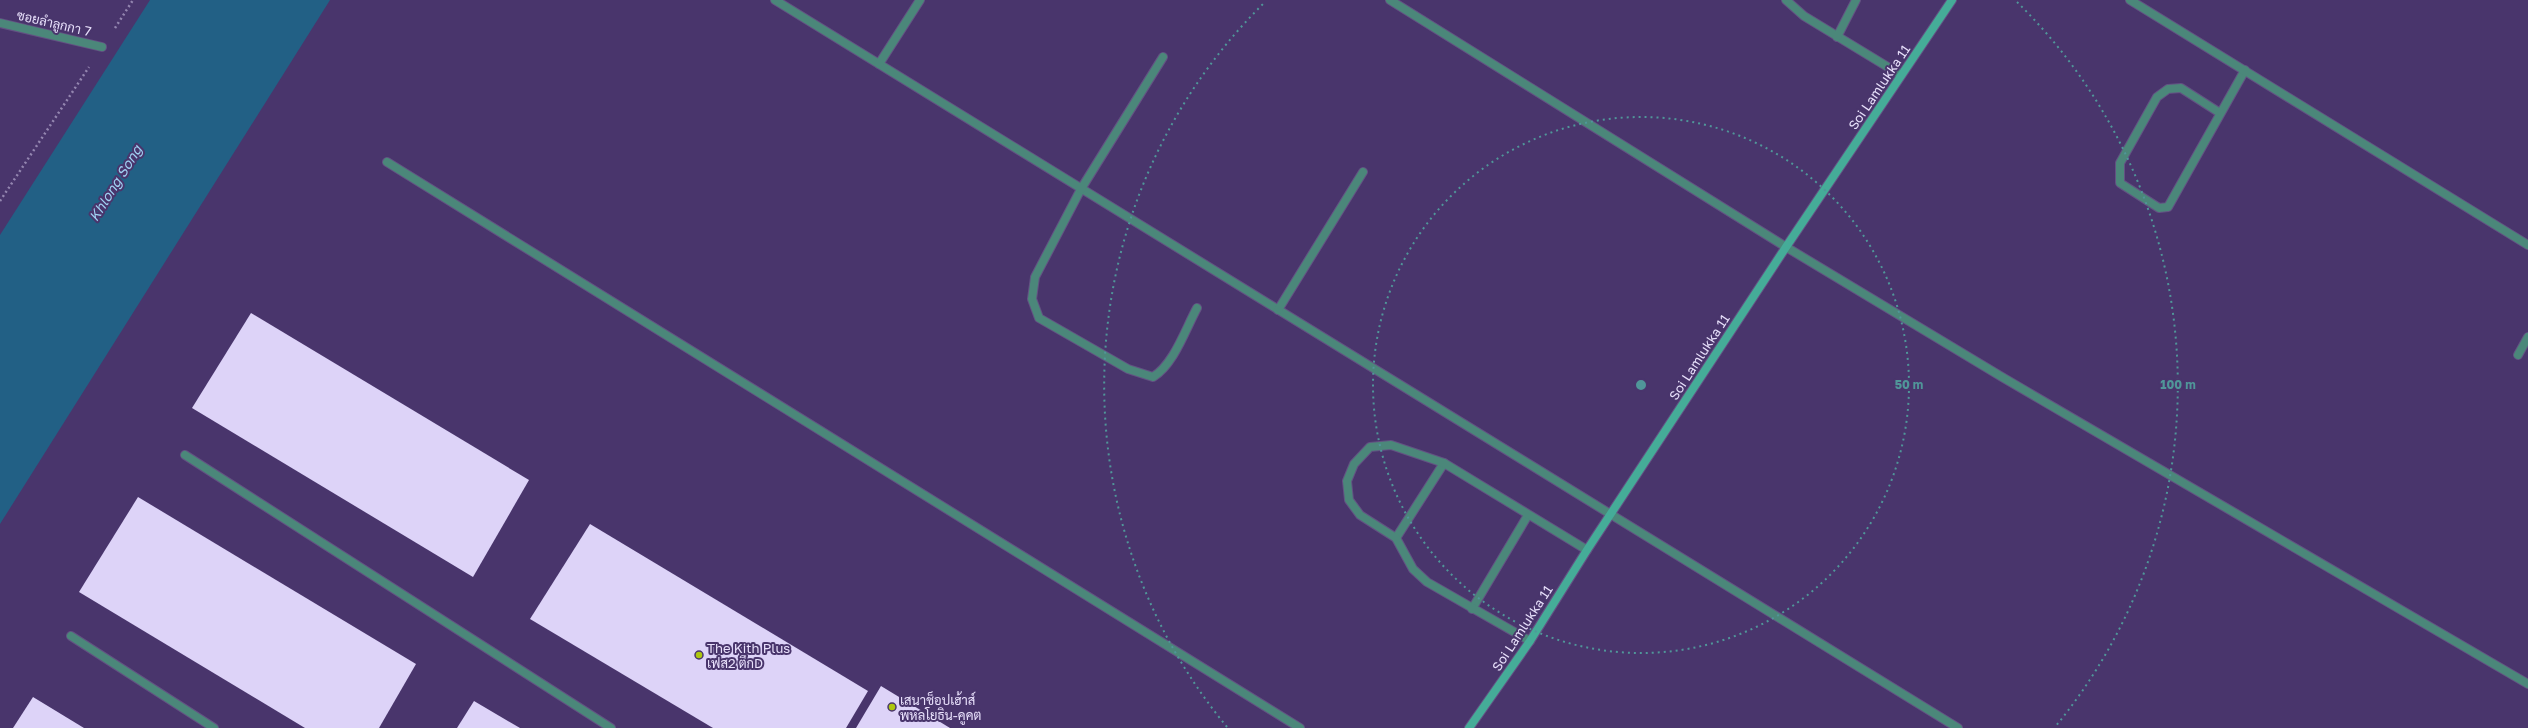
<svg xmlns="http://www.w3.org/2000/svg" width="2528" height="728" font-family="'Golos Text',Sarabun,sans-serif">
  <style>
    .water { fill: #226085 }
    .building { fill: #ddd3f8 }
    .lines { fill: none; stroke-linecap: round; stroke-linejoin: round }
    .lane-casing { stroke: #635183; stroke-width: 10 }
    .street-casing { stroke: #635183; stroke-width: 10 }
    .secondary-casing { stroke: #635183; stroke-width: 10 }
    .path { stroke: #9486b0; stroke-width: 2.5; stroke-dasharray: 2 3; stroke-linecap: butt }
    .lane { stroke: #4b877a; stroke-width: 8 }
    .street { stroke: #4b877a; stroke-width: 8 }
    .secondary { stroke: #45ac98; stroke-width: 8 }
    .ring { fill: none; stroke: #509699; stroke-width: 2; stroke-dasharray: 2 4 }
    .poi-dot { fill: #adc60e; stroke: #49356c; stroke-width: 1.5 }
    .labels { text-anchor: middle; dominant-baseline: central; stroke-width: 4; stroke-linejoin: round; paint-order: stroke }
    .street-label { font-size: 13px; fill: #e9e1fc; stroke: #49356c }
    .poi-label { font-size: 13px; fill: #e9e1fc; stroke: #49356c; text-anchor: start }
    .water-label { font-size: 14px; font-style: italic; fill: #a0d2f3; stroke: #49356c }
    .centre { fill: #509699; stroke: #49356c; stroke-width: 2 }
    .ring-label { font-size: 12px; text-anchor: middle; font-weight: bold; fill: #509699; stroke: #49356c; stroke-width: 4; stroke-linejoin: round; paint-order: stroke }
  </style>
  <rect width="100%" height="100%" fill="#49356c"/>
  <polygon class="water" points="150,0 330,0 0,524 0,235"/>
  <g class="building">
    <polygon points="251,313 529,480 473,577 192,408"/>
    <polygon points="138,497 416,664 379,728 305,728 79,592"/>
    <polygon points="590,524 868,691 846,728 713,728 530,619"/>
    <polygon points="881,686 950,728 856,728"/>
    <polygon points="33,697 84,728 13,728"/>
    <polygon points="474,701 520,728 457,728"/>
  </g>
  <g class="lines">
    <g class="lane-casing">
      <g id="lane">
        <polyline points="1786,0 1804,16 1901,75"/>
        <polyline points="1837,37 1856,0"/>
        <polyline points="2220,113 2181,88 2168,89 2157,97 2120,163 2120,183 2159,208 2168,207 2245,70"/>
        <path d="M 1081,189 L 1035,277 L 1032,299 L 1039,318 L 1128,369 L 1153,377 C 1174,364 1185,330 1197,308"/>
        <polyline points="1396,538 1444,463"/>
        <polyline points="1472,609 1528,515"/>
        <polyline points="1530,641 1427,582 1413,569 1396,538 1360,515 1349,500 1347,481 1354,464 1370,447 1391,445 1444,463 1587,550"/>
      </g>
    </g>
    <g class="street-casing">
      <g id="street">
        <polyline points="775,0 1958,728"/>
        <polyline points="1390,0 1786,247 2002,377 2528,684"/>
        <polyline points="2130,0 2528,245"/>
        <polyline points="0,23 102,47"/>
        <polyline points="879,64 920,0"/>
        <polyline points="387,162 1300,728"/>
        <polyline points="1081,189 1163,57"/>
        <polyline points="1278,310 1363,172"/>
        <polyline points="2518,355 2528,337"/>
        <polyline points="185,455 611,728"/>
        <polyline points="71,636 214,728"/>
      </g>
    </g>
    <g class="secondary-casing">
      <polyline id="secondary" points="1469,728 1530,641 1587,550 1786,247 1952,0"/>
    </g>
    <g class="path">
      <polyline points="115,28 133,0"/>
      <polyline points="0,201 89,67"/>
    </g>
    <use href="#lane" class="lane"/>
    <use href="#street" class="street"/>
    <use href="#secondary" class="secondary"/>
  </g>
  <g class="ring">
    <circle cx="1641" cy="385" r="268"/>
    <path d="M1227 727A537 537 0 0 1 1265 2M2017 2A537 537 0 0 1 2055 727"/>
  </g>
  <g class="poi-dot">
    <circle cx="699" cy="655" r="4"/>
    <circle cx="892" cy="707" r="4"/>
  </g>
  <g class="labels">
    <g class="street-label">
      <text transform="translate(54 23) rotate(13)">ซอยลำลูกกา 7</text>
      <text transform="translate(1879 87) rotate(-56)">Soi Lamlukka 11</text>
      <text transform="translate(1699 357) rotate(-57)">Soi Lamlukka 11</text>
      <text transform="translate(1522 628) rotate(-57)">Soi Lamlukka 11</text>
    </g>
    <g class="poi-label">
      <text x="707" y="648">The Kith Plus<tspan x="707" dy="15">เฟส2 ตึกD</tspan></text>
      <text x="900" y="700">เสนาช็อปเฮ้าส์<tspan x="900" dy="15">พหลโยธิน-คูคต</tspan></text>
    </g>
    <g class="water-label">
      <text transform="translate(115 183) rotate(-58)">Khlong Song</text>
    </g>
  </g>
  <circle cx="1641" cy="385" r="6" class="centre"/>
  <g class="ring-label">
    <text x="1909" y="389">50 m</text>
    <text x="2178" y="389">100 m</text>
  </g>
</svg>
